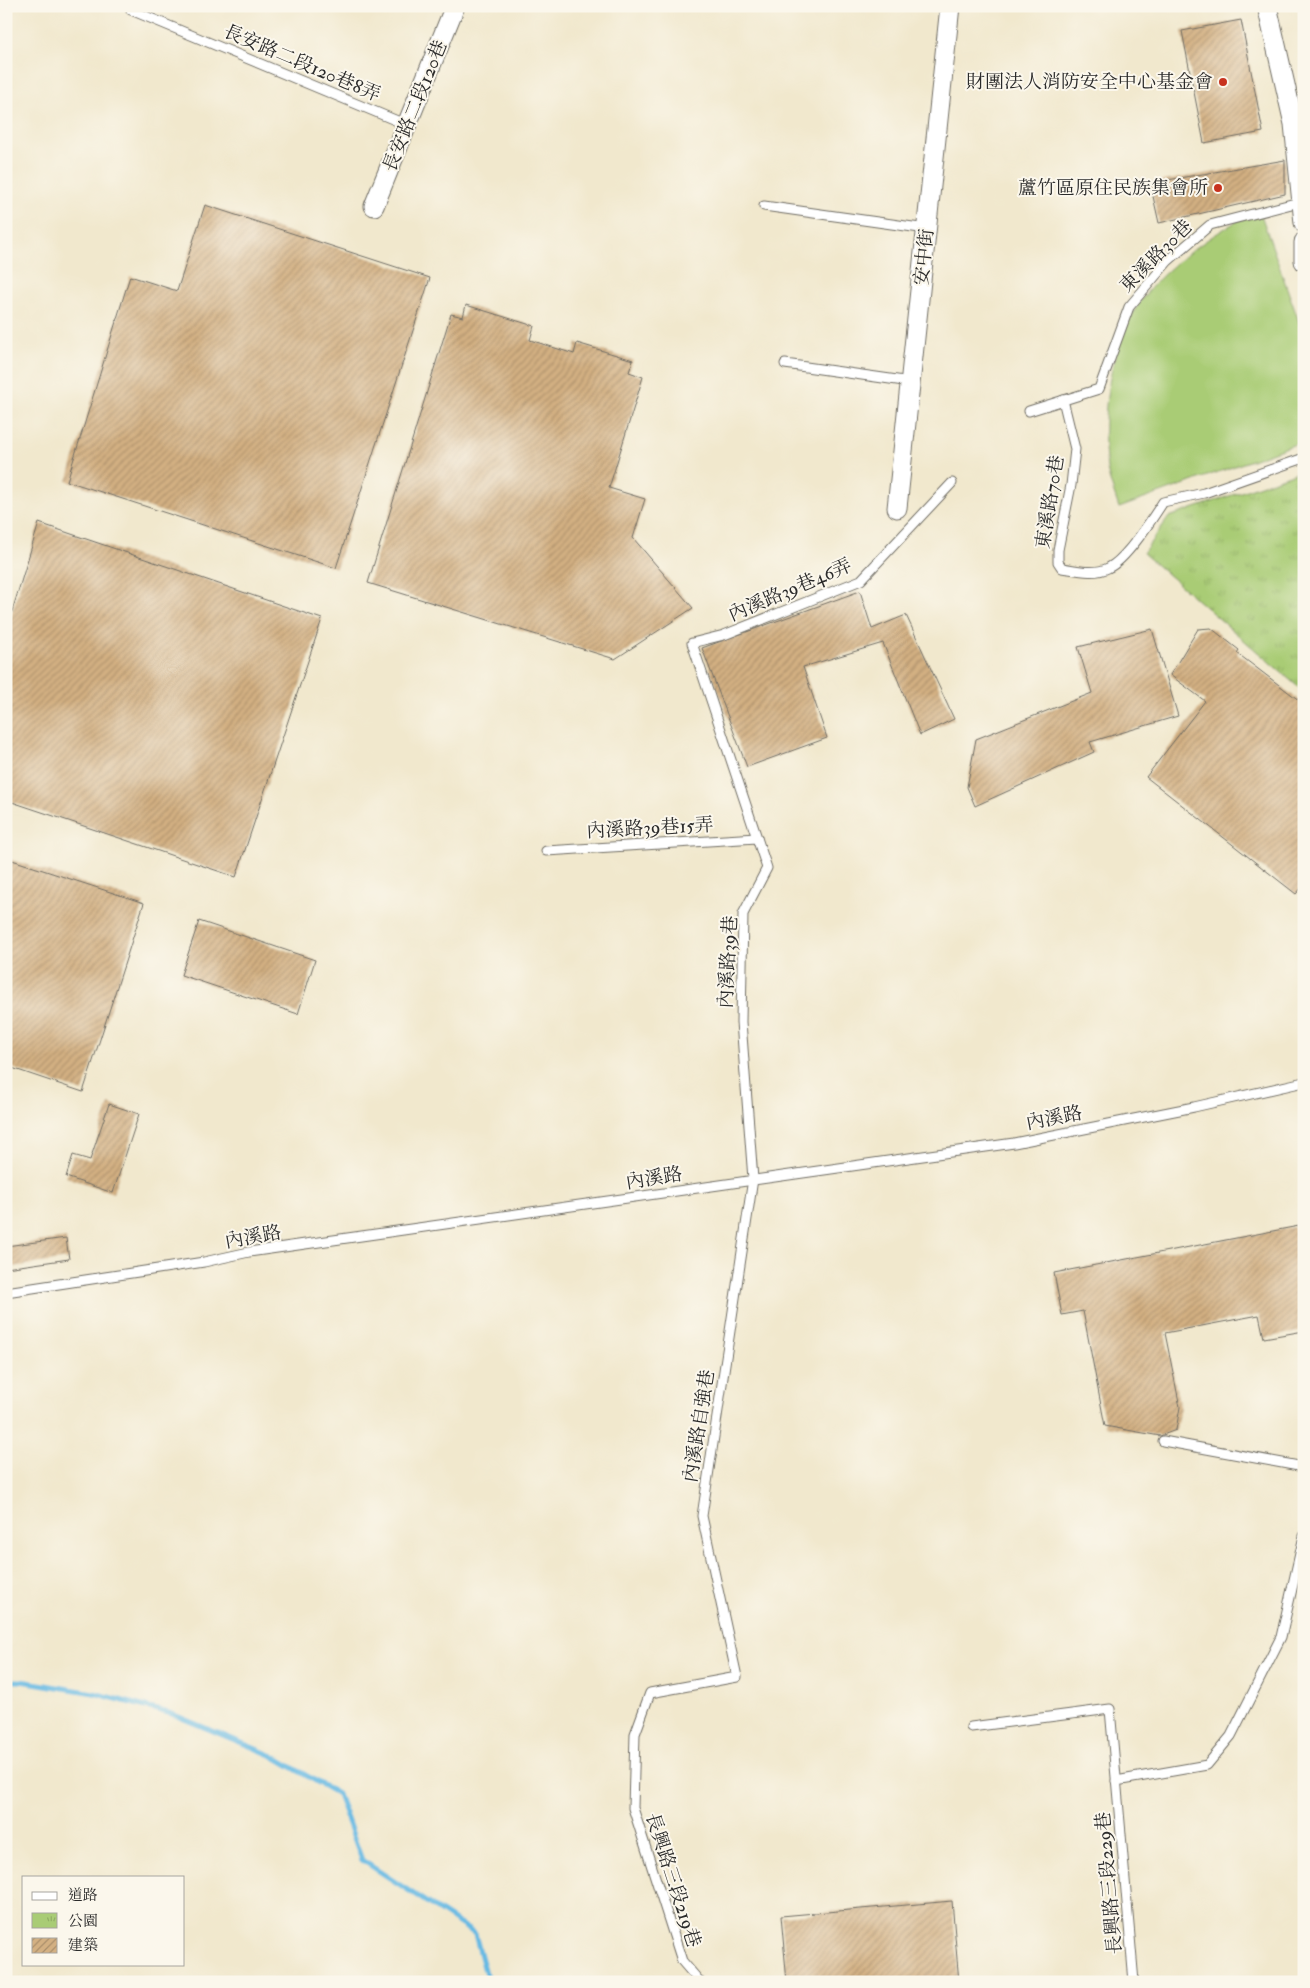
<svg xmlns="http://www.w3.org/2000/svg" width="1310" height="1988" font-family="'IM FELL Double Pica','Noto Serif TC',serif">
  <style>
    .park { fill: url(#park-tufts); stroke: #6a7c50 }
    .pitch { fill: #a9cc75; stroke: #6a7c50 }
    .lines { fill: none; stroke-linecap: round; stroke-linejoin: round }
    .stream { stroke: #67bae3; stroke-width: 5 }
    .building { fill: url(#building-hatch) }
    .lane-casing { stroke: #706d64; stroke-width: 11 }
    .street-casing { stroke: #706d64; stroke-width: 21 }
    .lane { stroke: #fff; stroke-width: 9 }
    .street { stroke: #fff; stroke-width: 19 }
    .poi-dot { fill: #c8321e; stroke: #fbf7ec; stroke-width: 2 }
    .labels { text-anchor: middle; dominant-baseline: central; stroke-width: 4; stroke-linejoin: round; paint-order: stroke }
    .street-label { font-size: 19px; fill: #2b2b2b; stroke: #fbf7ec }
    .poi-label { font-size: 19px; fill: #2b2b2b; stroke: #fbf7ec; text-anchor: end }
  </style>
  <defs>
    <pattern id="park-tufts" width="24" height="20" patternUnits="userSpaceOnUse" patternTransform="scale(1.25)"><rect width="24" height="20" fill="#a9cc75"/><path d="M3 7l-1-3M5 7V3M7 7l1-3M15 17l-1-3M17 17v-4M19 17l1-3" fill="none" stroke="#92af65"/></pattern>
    <pattern id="building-hatch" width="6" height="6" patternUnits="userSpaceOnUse" patternTransform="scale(1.25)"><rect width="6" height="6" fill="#d3b082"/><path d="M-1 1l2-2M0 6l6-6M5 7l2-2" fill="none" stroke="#ab8f6b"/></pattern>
  </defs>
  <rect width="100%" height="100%" fill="#fbf7ec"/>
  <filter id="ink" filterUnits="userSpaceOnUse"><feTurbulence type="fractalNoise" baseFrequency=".02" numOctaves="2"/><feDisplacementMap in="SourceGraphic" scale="10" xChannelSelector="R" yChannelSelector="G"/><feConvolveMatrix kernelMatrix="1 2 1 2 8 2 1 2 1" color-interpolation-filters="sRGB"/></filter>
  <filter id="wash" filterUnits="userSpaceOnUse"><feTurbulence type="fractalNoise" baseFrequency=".0096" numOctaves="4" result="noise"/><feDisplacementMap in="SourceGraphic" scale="20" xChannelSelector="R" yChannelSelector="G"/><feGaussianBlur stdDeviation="1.12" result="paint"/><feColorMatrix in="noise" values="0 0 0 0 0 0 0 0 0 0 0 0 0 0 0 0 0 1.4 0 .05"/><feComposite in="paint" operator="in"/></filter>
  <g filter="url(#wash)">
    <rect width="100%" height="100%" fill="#f1e8cd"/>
    <polygon class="park" points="1304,470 1304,692 1143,553 1169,517"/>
    <path class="pitch" d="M 1259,209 L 1304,336 L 1304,441 L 1119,508 C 1115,495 1109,481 1107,468 C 1099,411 1111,335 1149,290 C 1180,255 1218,231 1259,209 Z"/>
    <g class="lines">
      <polyline class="stream" points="6,1681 21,1681 94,1693 172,1714 271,1755 338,1794 362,1860 475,1934 488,1982"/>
    </g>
    <g id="blocks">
      <g class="building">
        <polygon points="1241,20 1263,132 1204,143 1182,31"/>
        <polygon points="1285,160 1285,194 1159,223 1150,183"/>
        <polygon points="205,205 430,278 336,568 67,481 130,276 177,291"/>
        <polygon points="466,305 534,326 530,340 574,354 577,343 633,360 629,372 643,377 609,488 645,499 633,538 693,608 615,659 368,583 451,314 463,317"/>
        <polygon points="39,523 322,619 236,877 6,800 6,631"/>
        <polygon points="860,591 872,629 906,615 954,719 920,735 883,643 803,667 827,738 747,767 702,648"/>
        <polygon points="1211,628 1239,650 1237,653 1304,704 1304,885 1296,894 1146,777 1205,701 1170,675 1198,629"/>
        <polygon points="1152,629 1178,716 1090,742 1094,752 975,806 967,787 976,739 1092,693 1078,647"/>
        <polygon points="6,858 144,903 83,1092 6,1066"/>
        <polygon points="199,921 315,960 298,1014 181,975"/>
        <polygon points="109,1104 139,1114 113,1193 66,1177 73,1155 90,1160"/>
        <polygon points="1304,1225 1304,1331 1264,1338 1259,1315 1165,1333 1180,1407 1176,1430 1160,1436 1105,1426 1083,1311 1062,1315 1054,1273"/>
        <polygon points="66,1238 69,1259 6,1268 6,1246"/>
        <polygon points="952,1901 959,1982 787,1982 781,1916"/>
      </g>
    </g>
  </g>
  <g filter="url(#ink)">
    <use href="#blocks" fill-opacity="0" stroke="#706d64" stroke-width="1"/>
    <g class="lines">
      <g class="lane-casing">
        <g id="lane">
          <polyline points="131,6 131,10 407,125"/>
          <polyline points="764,206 927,229"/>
          <polyline points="785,364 911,382"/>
          <path d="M 1063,400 L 1075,449 L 1071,485 L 1058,550 L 1058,562 L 1062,568 C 1076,570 1095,575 1108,568 C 1126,560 1152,519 1163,502 L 1204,493 L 1304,458"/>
          <polyline points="1029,411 1099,389 1129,307 1168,261 1210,225 1303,201"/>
          <polyline points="546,851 757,838"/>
          <polyline points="6,1292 204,1262 249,1252 1014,1143 1194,1107 1304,1082"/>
          <polyline points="1163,1441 1304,1467"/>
          <polyline points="971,1727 1110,1709 1134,1982"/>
          <polyline points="1116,1781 1207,1765 1231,1736 1281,1637 1304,1536"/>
          <polyline points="700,1982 682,1961 633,1808 635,1734 650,1693 737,1677 702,1516 753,1179 741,1022 743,914 767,868 692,643 724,635 861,580 952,483"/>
        </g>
      </g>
      <g class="street-casing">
        <g id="street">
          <polyline points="1267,6 1294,124 1304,223"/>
          <polyline points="374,206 455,6"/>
          <polyline points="1304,242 1304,261"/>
          <polyline points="897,508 950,6"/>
        </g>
      </g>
      <use href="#lane" class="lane"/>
      <use href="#street" class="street"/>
    </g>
  </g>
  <g class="poi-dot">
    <circle cx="1223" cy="82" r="5"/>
    <circle cx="1218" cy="188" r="5"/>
  </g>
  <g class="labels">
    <g class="street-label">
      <text transform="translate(302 63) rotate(23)">長安路二段120巷8弄</text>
      <text transform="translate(415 106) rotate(-68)">長安路二段120巷</text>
      <text transform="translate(1156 256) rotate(-45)">東溪路30巷</text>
      <text transform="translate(924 257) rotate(-84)">安中街</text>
      <text transform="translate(1050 502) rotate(-81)">東溪路70巷</text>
      <text transform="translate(790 590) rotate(-23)">內溪路39巷46弄</text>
      <text transform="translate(650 828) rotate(-3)">內溪路39巷15弄</text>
      <text transform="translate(728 962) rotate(-87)">內溪路39巷</text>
      <text transform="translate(1054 1118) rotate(-11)">內溪路</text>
      <text transform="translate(654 1178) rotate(-9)">內溪路</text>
      <text transform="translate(253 1237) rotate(-10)">內溪路</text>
      <text transform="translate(699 1426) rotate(-81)">內溪路自強巷</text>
      <text transform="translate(673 1880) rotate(72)">長興路三段219巷</text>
      <text transform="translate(1109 1883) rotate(-95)">長興路三段229巷</text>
    </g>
    <g class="poi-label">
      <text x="1213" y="82">財團法人消防安全中心基金會</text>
      <text x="1208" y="188">蘆竹區原住民族集會所</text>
    </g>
  </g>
  <rect width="1310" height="1988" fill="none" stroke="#fbf7ec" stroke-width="25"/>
  <rect x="22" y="1876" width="162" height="90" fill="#fbf7ec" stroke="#a8a59f"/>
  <rect x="32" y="1892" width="25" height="8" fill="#ffffff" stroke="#a8a59f"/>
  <text x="68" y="1900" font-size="15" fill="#2b2b2b">道路</text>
  <rect x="32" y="1913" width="25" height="15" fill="url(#park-tufts)" stroke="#a8a59f"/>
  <text x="68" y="1926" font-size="15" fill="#2b2b2b">公園</text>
  <rect x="32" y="1938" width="25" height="15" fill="url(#building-hatch)" stroke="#a8a59f"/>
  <text x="68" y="1950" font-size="15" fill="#2b2b2b">建築</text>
</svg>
